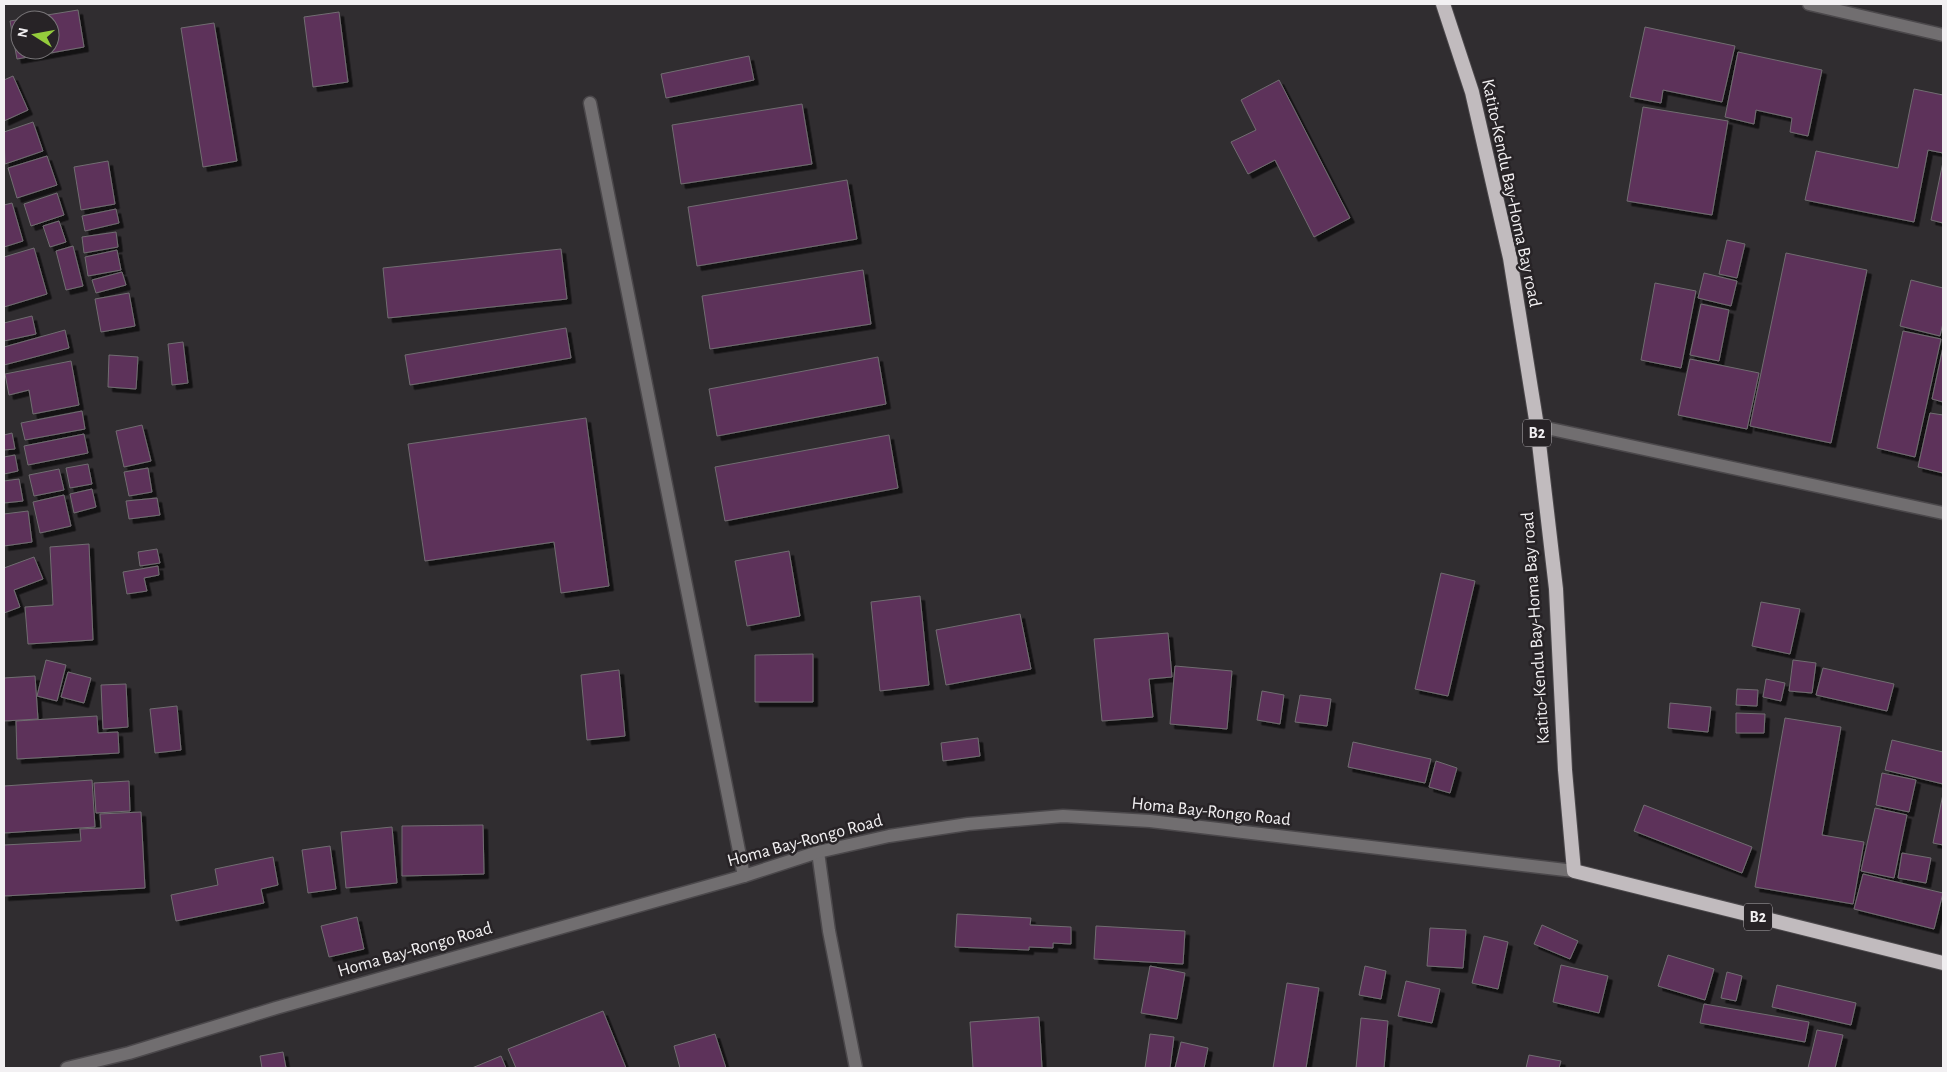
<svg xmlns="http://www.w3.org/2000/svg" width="1947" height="1072" font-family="'Alegreya Sans',sans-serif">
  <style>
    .building { fill: #5d315a; stroke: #716d71; fill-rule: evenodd; filter: url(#shadow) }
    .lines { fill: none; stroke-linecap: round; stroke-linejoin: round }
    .minor-casing { stroke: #4b484b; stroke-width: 15 }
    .trunk-casing { stroke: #4b484b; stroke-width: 16 }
    .minor { stroke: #716e70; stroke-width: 12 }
    .trunk { stroke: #c1bbbe; stroke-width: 14 }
    .labels { text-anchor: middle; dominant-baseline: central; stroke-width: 5; stroke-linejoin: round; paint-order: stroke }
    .shield { fill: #272326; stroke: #b5b2b5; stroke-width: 1 }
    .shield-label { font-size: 16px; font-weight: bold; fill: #f2f0f2 }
    .street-label { font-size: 18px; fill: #f2f0f2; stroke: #272326 }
  </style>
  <defs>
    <filter id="shadow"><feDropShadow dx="4.5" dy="4.5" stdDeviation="0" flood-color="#0009"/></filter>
  </defs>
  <rect width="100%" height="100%" fill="#302d30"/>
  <g class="building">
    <path d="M 78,10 L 84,47 L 17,59 L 10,21 ZM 20,20 L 50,20 L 50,50 L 20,50 Z"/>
    <polygon points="339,12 348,82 313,87 304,17"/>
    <polygon points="214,23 237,161 203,167 181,28"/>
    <polygon points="1645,27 1735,46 1722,102 1663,90 1661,103 1630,97"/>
    <polygon points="1738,52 1822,70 1808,136 1790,132 1792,118 1756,110 1754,124 1725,117"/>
    <polygon points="749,56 754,80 666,98 661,74"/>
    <polygon points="13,76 28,110 4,121 4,80"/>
    <polygon points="1279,80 1350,218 1314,237 1275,160 1248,174 1231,142 1256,130 1241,100"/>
    <polygon points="1914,89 1943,95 1943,153 1928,150 1914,222 1805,200 1816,151 1898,168"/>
    <polygon points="802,104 812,164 681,184 672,125"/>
    <polygon points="1643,107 1728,121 1712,215 1627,201"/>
    <polygon points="33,122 43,151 5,164 4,132"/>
    <polygon points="47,156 57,185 17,198 8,168"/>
    <polygon points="108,161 115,204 81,210 74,167"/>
    <polygon points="1943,162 1943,223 1931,220"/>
    <polygon points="847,180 857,239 697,266 688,207"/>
    <polygon points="57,193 64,215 31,226 24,204"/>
    <polygon points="12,203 23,241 4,247 4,205"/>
    <polygon points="116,209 119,223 85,231 82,216"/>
    <polygon points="59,221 66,242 50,247 43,226"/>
    <polygon points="116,232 118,247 84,253 82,237"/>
    <polygon points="1727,240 1745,244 1737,278 1719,274"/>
    <polygon points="73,246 83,286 66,290 56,251"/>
    <polygon points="34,248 47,294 4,307 4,257"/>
    <polygon points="561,249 567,299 388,318 383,268"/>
    <polygon points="117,250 121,270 88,276 85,257"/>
    <polygon points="1786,253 1867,270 1831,443 1750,426"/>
    <polygon points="863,270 871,324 710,349 702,296"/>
    <polygon points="122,272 126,285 96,293 92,280"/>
    <polygon points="1704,273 1737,281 1731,306 1698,298"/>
    <polygon points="1911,280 1943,288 1943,323 1940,336 1900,326"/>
    <polygon points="1655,283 1696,291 1681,368 1641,360"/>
    <polygon points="129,293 135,326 101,332 95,299"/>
    <polygon points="1701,304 1729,310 1719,361 1690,355"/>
    <polygon points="32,316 36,334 4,341 4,323"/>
    <polygon points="566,328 571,358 410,385 405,355"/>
    <polygon points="65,330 69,348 4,365 4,347"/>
    <polygon points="1903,331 1941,339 1915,457 1877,448"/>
    <polygon points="183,342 188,383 172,385 168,344"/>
    <polygon points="1943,347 1943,402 1932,399"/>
    <polygon points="109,355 138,357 136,389 108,387"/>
    <polygon points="878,357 886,404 717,436 709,389"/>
    <polygon points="1690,359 1759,373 1747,429 1678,415"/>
    <polygon points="71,361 79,405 33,414 29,390 9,395 5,374"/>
    <polygon points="82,411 85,429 25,440 21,423"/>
    <polygon points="1930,413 1943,415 1943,473 1918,467"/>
    <polygon points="586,418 609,586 561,593 554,542 425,561 408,444"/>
    <polygon points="142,425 151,461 124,467 116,431"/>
    <polygon points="12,433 15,449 4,450 4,435"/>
    <polygon points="84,434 88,453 28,465 24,446"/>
    <polygon points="889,435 898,488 725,521 715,467"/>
    <polygon points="15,455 18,471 4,474 4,457"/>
    <polygon points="88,464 92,484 70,488 66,468"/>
    <polygon points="148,468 152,492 129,496 124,472"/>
    <polygon points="59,469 64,490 34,496 29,475"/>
    <polygon points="19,479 23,501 4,503 4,481"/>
    <polygon points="92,489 96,507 74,513 70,494"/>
    <polygon points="64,495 71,526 40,533 33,502"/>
    <polygon points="157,498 160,515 129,519 126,501"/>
    <polygon points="28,511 32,542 4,546 4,514"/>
    <polygon points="89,544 93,640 28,644 25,607 53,605 50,547"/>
    <polygon points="157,549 160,563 140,566 138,552"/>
    <polygon points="789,551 800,616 747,626 735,561"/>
    <polygon points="34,557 43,579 14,590 20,607 4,613 4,568"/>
    <polygon points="158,566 159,575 144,578 147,591 127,594 123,572"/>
    <polygon points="1441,573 1475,581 1448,696 1415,689"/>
    <polygon points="920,596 929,685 880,691 871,602"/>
    <polygon points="1761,602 1800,609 1790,654 1752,646"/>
    <polygon points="1020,614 1031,669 946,685 936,630"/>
    <polygon points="1168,633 1172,677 1149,679 1153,717 1102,721 1094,639"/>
    <polygon points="813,654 813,702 755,702 755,655"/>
    <polygon points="46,660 66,665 57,701 37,696"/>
    <polygon points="1793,660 1816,663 1812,693 1789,691"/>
    <polygon points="1175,666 1232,671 1227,729 1170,724"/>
    <polygon points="1823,668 1894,684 1887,711 1816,695"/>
    <polygon points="619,670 625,736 587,740 581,675"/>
    <polygon points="68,672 91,678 84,703 61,697"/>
    <polygon points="35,676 38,719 4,721 4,678"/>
    <polygon points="1766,679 1785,683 1781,701 1763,697"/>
    <polygon points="126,684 128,727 103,729 101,685"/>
    <polygon points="1737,689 1758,690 1757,706 1736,705"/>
    <polygon points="1262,691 1284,695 1280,724 1257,720"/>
    <polygon points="1300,695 1331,699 1327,726 1295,722"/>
    <polygon points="1670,703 1711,707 1708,732 1668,728"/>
    <polygon points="177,706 181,750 155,753 150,709"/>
    <polygon points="1736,713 1765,714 1764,733 1736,733"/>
    <polygon points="97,716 98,733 118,732 119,753 17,759 16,721"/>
    <polygon points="1785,718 1841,727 1822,835 1864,842 1853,904 1755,887"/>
    <polygon points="978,738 980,756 943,761 941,743"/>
    <polygon points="1892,740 1943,752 1943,784 1885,770"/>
    <polygon points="1353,742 1431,759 1425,783 1348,767"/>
    <polygon points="1436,761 1457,768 1450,793 1429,787"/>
    <polygon points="1882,773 1916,780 1909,812 1876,805"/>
    <polygon points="92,780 95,827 4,833 4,786"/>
    <polygon points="129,781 130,811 96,813 94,783"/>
    <polygon points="1943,794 1943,845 1933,843"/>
    <polygon points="1644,805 1752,847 1742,873 1634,831"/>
    <polygon points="1875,808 1907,815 1894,878 1861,871"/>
    <polygon points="141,812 145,888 4,896 4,845 81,841 80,829 101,828 100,814"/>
    <polygon points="483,825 484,874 402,876 402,826"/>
    <polygon points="392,827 397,883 346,888 341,832"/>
    <polygon points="330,846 336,889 308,893 302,850"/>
    <polygon points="1902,853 1931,858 1926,883 1898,878"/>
    <polygon points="273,857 278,885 261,889 264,903 176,921 171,895 218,885 215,869"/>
    <polygon points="1863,874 1943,893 1934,929 1854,909"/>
    <polygon points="957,914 1031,918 1030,925 1071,927 1071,944 1053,943 1053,948 1029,947 1029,950 955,947"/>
    <polygon points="357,917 364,949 329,957 321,926"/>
    <polygon points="1542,925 1578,941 1570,959 1534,944"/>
    <polygon points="1096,926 1185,931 1183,964 1094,959"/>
    <polygon points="1430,928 1466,930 1463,968 1427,966"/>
    <polygon points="1484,936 1508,942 1498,989 1472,983"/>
    <polygon points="1668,955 1714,969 1705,1000 1658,986"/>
    <polygon points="1561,965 1608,976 1599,1013 1553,1002"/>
    <polygon points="1150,966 1185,973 1177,1019 1141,1013"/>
    <polygon points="1365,966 1386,971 1381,999 1359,995"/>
    <polygon points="1727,972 1742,976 1736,1001 1721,998"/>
    <polygon points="1406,981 1440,989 1432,1023 1398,1016"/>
    <polygon points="1287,983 1319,988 1306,1068 1273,1068"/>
    <polygon points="1777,985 1856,1003 1851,1025 1772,1007"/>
    <polygon points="1704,1004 1809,1022 1805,1042 1700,1023"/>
    <polygon points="603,1011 626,1068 516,1068 508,1049"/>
    <polygon points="1039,1017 1042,1068 973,1068 970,1022"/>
    <polygon points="1361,1018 1388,1021 1384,1068 1356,1068"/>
    <polygon points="1817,1030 1843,1035 1835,1068 1808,1068"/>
    <polygon points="715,1034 726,1068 680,1068 674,1046"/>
    <polygon points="1150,1034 1174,1037 1170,1068 1145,1068"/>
    <polygon points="1181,1042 1208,1048 1204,1068 1175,1068"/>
    <polygon points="283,1052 286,1068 262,1068 260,1056"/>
    <polygon points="1529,1055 1561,1061 1559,1068 1526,1068"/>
    <polygon points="501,1056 506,1068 472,1068"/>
  </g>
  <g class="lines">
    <g class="minor-casing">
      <g id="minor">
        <polyline points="1809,4 1943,35"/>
        <polyline points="590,103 744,876"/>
        <polyline points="1537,426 1943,513"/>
        <polyline points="818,852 829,931 856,1068"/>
        <polyline points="67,1068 129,1053 276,1008 744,876 818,852 889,836 968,824 1063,816 1150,821 1574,871"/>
      </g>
    </g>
    <g class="trunk-casing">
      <polyline id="trunk" points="1443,4 1472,92 1510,258 1537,426 1556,589 1565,770 1574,871 1943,963"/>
    </g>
    <use href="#minor" class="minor"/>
    <use href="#trunk" class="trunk"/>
  </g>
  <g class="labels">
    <g class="shield">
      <rect x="1523" y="419.5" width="28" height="27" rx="4"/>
      <rect x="1744" y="903.5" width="28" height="27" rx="4"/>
    </g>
    <g class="shield-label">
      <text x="1537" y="433">B2</text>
      <text x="1758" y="917">B2</text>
    </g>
    <g class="street-label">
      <text transform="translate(1511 193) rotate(78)">Katito-Kendu Bay-Homa Bay road</text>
      <text transform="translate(1536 628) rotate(-94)">Katito-Kendu Bay-Homa Bay road</text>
      <text transform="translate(1211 812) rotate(6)">Homa Bay-Rongo Road</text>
      <text transform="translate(805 841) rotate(-15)">Homa Bay-Rongo Road</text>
      <text transform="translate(415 950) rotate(-16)">Homa Bay-Rongo Road</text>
    </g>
  </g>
  <rect width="1947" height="1072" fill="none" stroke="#f2f0f2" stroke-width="10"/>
  <g transform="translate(35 35) rotate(281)"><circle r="24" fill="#272326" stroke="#787578"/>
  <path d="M0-4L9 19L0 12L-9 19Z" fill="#94cc3c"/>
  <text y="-8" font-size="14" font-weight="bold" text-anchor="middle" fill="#f2f0f2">N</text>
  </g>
</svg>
